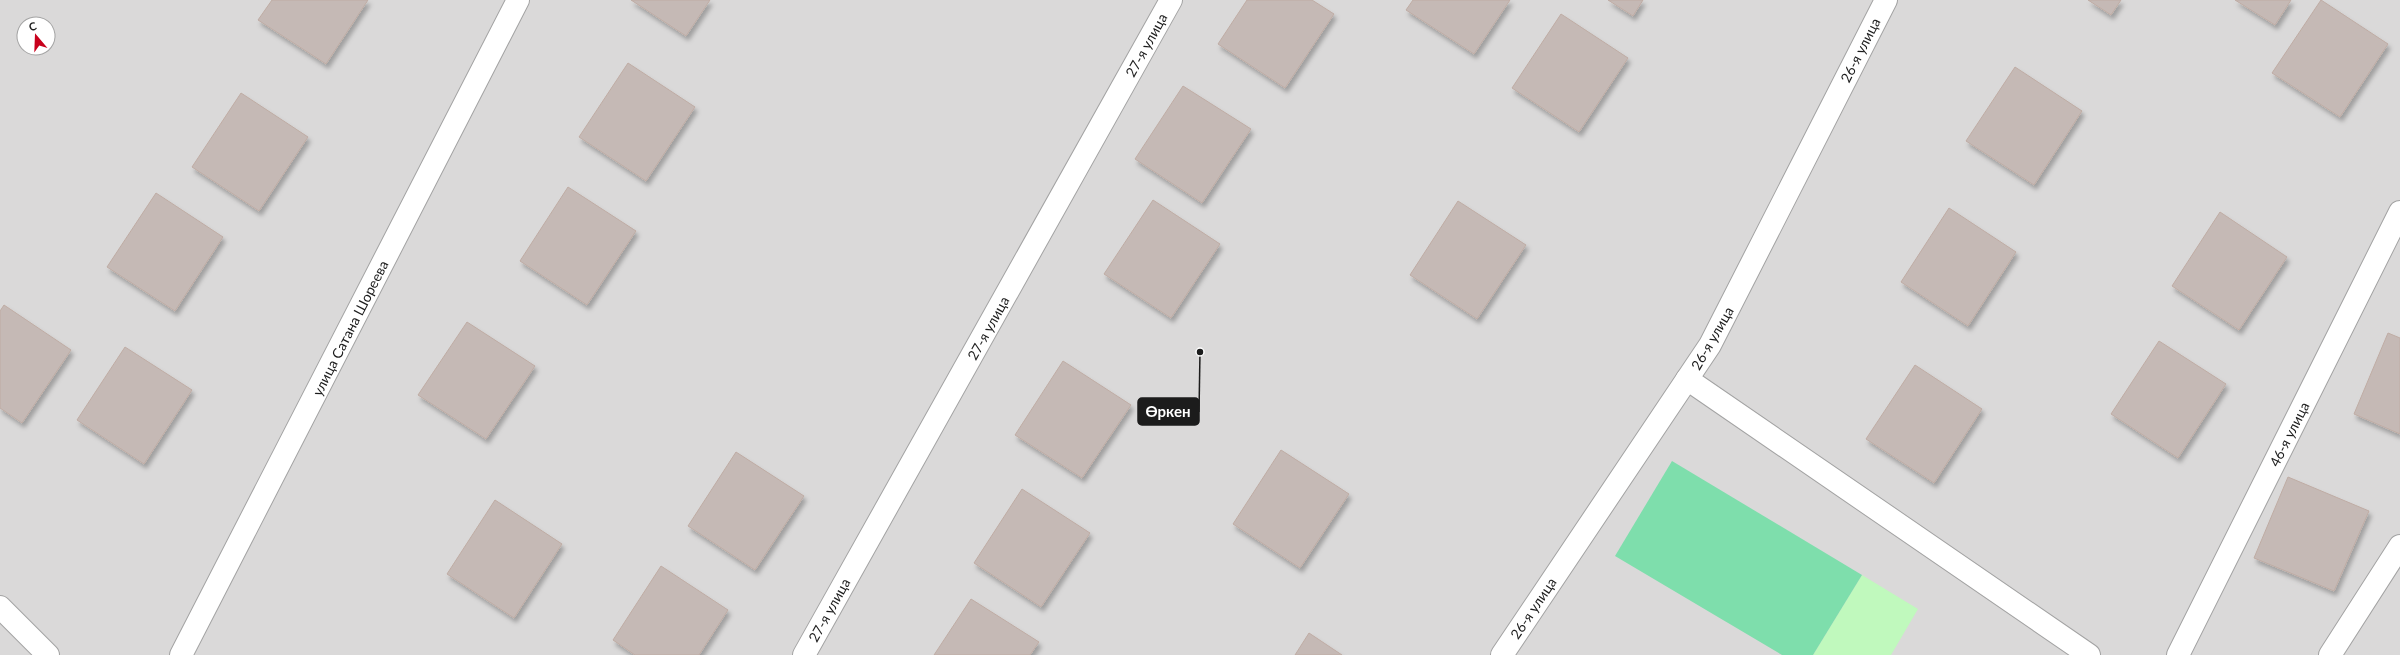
<svg xmlns="http://www.w3.org/2000/svg" width="2400" height="655" font-family="Lato,sans-serif">
  <style>
    .residential { fill: #dad9d9; fill-rule: evenodd }
    .park { fill: #c0f9bd }
    .pitch { fill: #7edeac }
    .building { fill: #c5b9b5; stroke: #bfaca4; filter: url(#shadow) }
    .lines { fill: none; stroke-linecap: round; stroke-linejoin: round }
    .minor-casing { stroke: #a3a3a3; stroke-width: 24 }
    .minor { stroke: #fff; stroke-width: 22 }
    .labels { text-anchor: middle; dominant-baseline: central; stroke-width: 3.5; stroke-linejoin: round; paint-order: stroke }
    .street-label { font-size: 14px; fill: #1c1c1c; stroke: #fff }
    .leader { fill: none; stroke: #1c1c1c; stroke-width: 1.5 }
    .callout-dot { fill: #1c1c1c; stroke: #fff; stroke-width: 1.5 }
    .callout { fill: #1c1c1c; stroke: #1c1c1c; stroke-width: 1.5 }
    .callout-label { font-size: 15px; text-anchor: middle; font-weight: bold; fill: #fff }
  </style>
  <defs>
    <filter id="shadow"><feDropShadow dx="2.5" dy="4.5" stdDeviation="2" flood-color="#0004"/></filter>
  </defs>
  <rect width="100%" height="100%" fill="#eee8e1"/>
  <path class="residential" d="M 0,0 L 2400,0 L 2400,655 L 0,655 ZM 24,24 L 48,24 L 48,48 L 24,48 Z"/>
  <polygon class="park" points="1862,575 1918,609 1891,655 1813,655"/>
  <polygon class="pitch" points="1672,461 1862,575 1813,655 1782,655 1615,556"/>
  <g class="building">
    <polygon points="272,0 368,0 326,64 258,20"/>
    <polygon points="631,0 710,0 686,36"/>
    <polygon points="1247,0 1312,0 1334,14 1285,88 1218,44"/>
    <polygon points="1413,0 1510,0 1474,54 1406,10"/>
    <polygon points="1608,0 1643,0 1633,16"/>
    <polygon points="2088,0 2121,0 2111,15"/>
    <polygon points="2235,0 2291,0 2275,25"/>
    <polygon points="2321,0 2388,44 2340,117 2272,73"/>
    <polygon points="1561,14 1628,58 1579,132 1512,88"/>
    <polygon points="628,63 695,107 646,181 579,137"/>
    <polygon points="2015,67 2082,111 2034,185 1966,141"/>
    <polygon points="1183,86 1251,129 1202,203 1135,159"/>
    <polygon points="241,93 308,137 259,211 192,167"/>
    <polygon points="568,187 636,231 587,305 520,261"/>
    <polygon points="156,193 223,237 175,311 107,267"/>
    <polygon points="1153,200 1220,244 1171,318 1104,274"/>
    <polygon points="1458,201 1526,245 1477,319 1410,275"/>
    <polygon points="1949,208 2016,252 1968,326 1901,282"/>
    <polygon points="2220,212 2287,257 2239,330 2172,286"/>
    <polygon points="4,305 71,350 22,423 0,408 0,311"/>
    <polygon points="467,322 535,366 486,439 418,395"/>
    <polygon points="2388,333 2400,338 2400,434 2354,414"/>
    <polygon points="2159,341 2226,384 2178,458 2111,414"/>
    <polygon points="125,347 192,390 144,464 77,420"/>
    <polygon points="1063,361 1131,405 1082,478 1015,435"/>
    <polygon points="1915,365 1982,409 1934,483 1866,439"/>
    <polygon points="1281,450 1349,494 1300,568 1233,524"/>
    <polygon points="736,452 804,496 755,570 688,526"/>
    <polygon points="2288,477 2369,511 2334,591 2254,558"/>
    <polygon points="1022,489 1090,533 1041,607 974,563"/>
    <polygon points="495,500 562,544 514,618 447,574"/>
    <polygon points="661,566 728,610 699,655 635,655 613,640"/>
    <polygon points="971,599 1039,642 1030,655 934,655"/>
    <polygon points="1309,633 1342,655 1295,655"/>
  </g>
  <g class="lines">
    <g class="minor-casing">
      <g id="minor">
        <polyline points="1687,379 2089,655"/>
        <polyline points="0,607 48,655"/>
        <polyline points="181,655 518,0"/>
        <polyline points="804,655 1171,0"/>
        <polyline points="1502,655 1710,345 1886,0"/>
        <polyline points="2178,655 2400,212"/>
        <polyline points="2330,655 2400,546"/>
      </g>
    </g>
    <use href="#minor" class="minor"/>
  </g>
  <g class="labels">
    <g class="street-label">
      <text transform="translate(1146 45) rotate(-61)">27-я улица</text>
      <text transform="translate(1860 50) rotate(-63)">26-я улица</text>
      <text transform="translate(350 328) rotate(-63)">улица Сатана Шореева</text>
      <text transform="translate(988 328) rotate(-61)">27-я улица</text>
      <text transform="translate(1712 338) rotate(-60)">26-я улица</text>
      <text transform="translate(2289 434) rotate(-63)">46-я улица</text>
      <text transform="translate(1533 608) rotate(-56)">26-я улица</text>
      <text transform="translate(829 610) rotate(-61)">27-я улица</text>
    </g>
  </g>
  <path class="leader" d="M1200 352L1199 412"/>
  <circle class="callout-dot" cx="1200" cy="352" r="4"/>
  <rect class="callout" x="1138" y="398" width="61" height="27" rx="4"/>
  <g class="callout-label">
    <text x="1168" y="417">Өркен</text>
  </g>
  <g transform="translate(36 36) rotate(341)"><circle r="19" fill="#ffffff" stroke="#a4a4a4"/>
  <path d="M0-3L7 15L0 10L-7 15Z" fill="#c8001c"/>
  <text y="-6" font-size="11" font-weight="bold" text-anchor="middle" fill="#1c1c1c">С</text>
  </g>
</svg>
